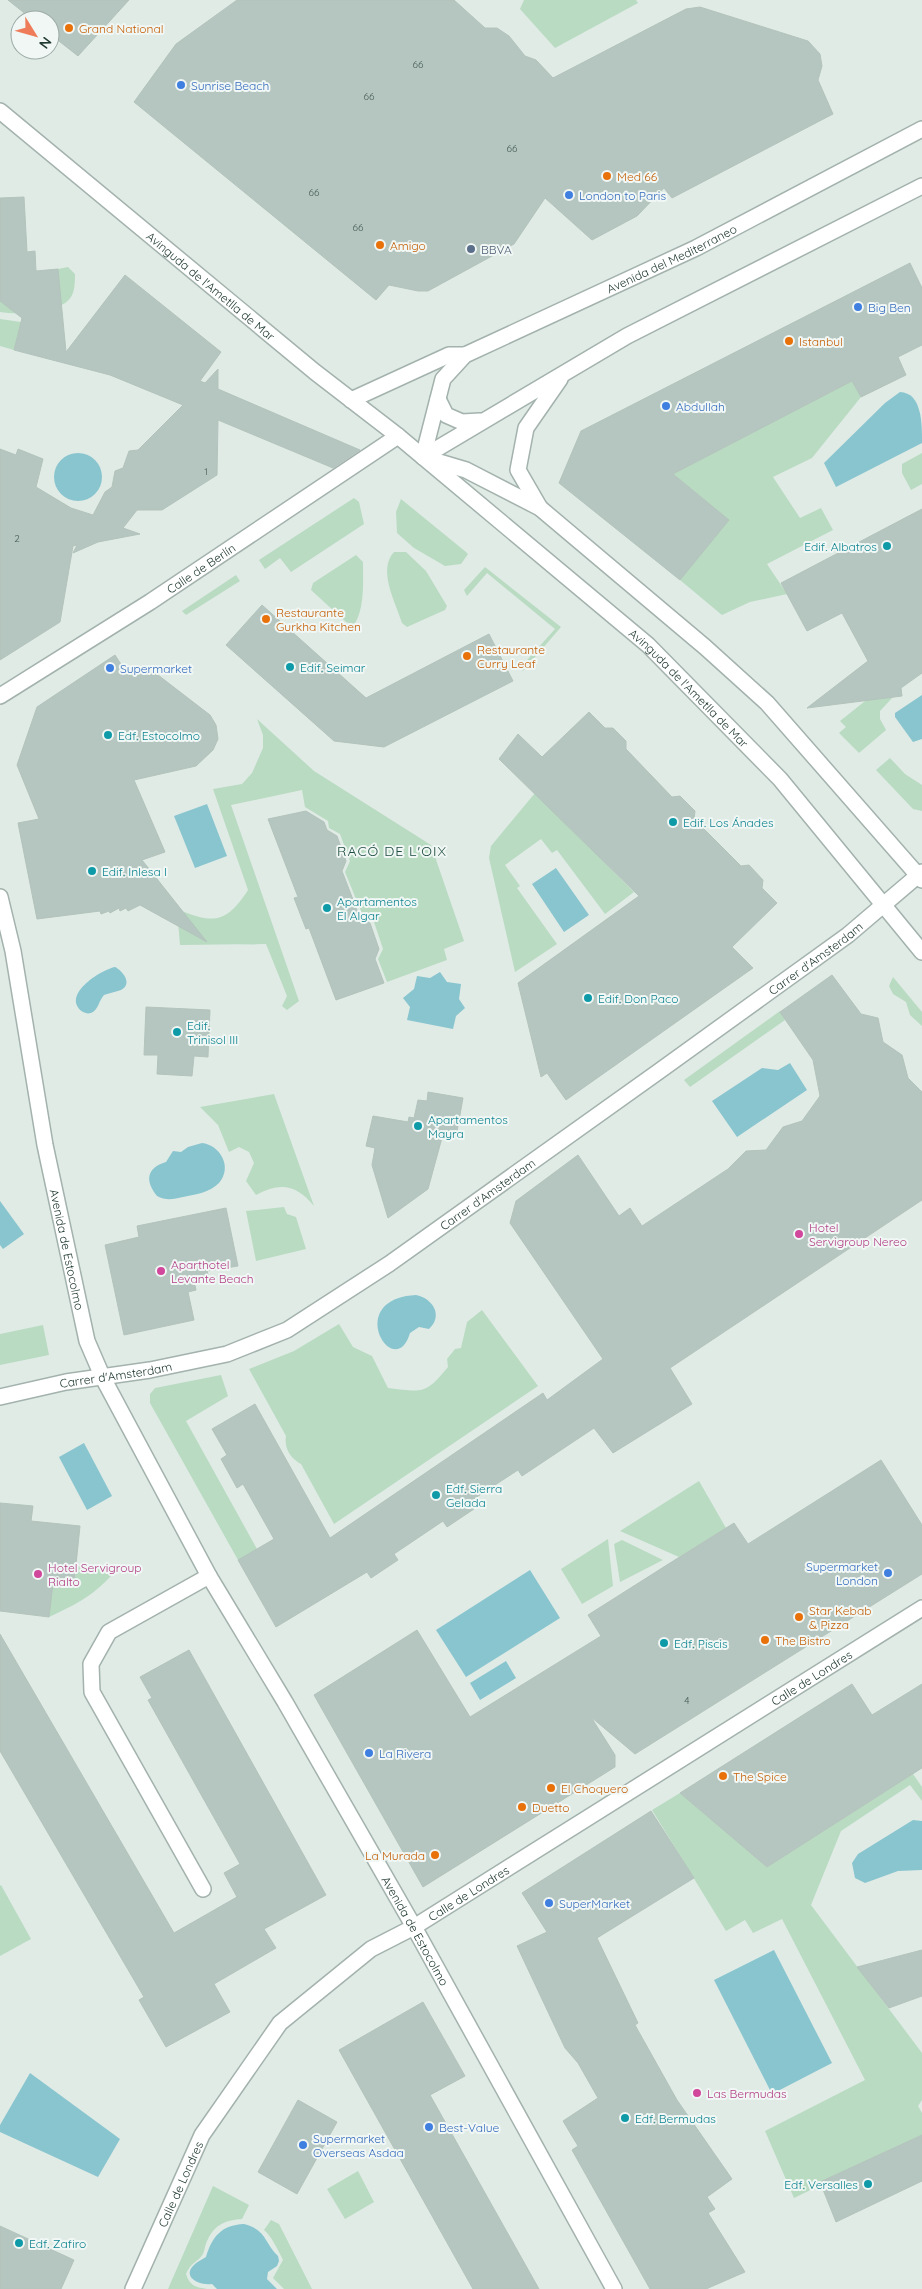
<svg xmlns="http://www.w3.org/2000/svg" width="922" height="2289" font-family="Quicksand,sans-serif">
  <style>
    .green { fill: #b9dbc2 }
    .water { fill: #89c5cf }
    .building { fill: #b5c5bf; stroke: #b3c4bc }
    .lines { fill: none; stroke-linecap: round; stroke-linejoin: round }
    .minor-casing { stroke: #a3b2ad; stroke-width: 18 }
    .minor { stroke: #fff; stroke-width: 15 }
    .food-dot { fill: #e8710a; stroke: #f0f7f4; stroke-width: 2 }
    .shop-dot { fill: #3f7fe0; stroke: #f0f7f4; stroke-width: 2 }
    .service-dot { fill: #5c6f8a; stroke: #f0f7f4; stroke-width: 2 }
    .culture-dot { fill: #0f9aa8; stroke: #f0f7f4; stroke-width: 2 }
    .hotel-dot { fill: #d1479c; stroke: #f0f7f4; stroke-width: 2 }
    .labels { text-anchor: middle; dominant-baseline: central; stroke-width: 4; stroke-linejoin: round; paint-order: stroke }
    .number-label { font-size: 10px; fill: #465d56 }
    .food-label { font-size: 12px; fill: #c56008; stroke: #f0f7f4; text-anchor: start }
    .shop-label { font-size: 12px; fill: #366cbe; stroke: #f0f7f4; text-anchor: start }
    .service-label { font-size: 12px; fill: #4e5e75; stroke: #f0f7f4; text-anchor: start }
    .street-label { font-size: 12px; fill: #213a33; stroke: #f0f7f4 }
    .culture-label { font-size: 12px; fill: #0d838f; stroke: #f0f7f4; text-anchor: start }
    .hotel-label { font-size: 12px; fill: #b23c85; stroke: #f0f7f4; text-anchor: start }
    .neighbourhood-label { font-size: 14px; letter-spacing: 1px; fill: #1e4c40; stroke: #f0f7f4 }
  </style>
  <rect width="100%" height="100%" fill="#e0ebe6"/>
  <g class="green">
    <polygon points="524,0 636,0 638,3 555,48 520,9"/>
    <path d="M 68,267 L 75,274 C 75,281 75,291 71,297 C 60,314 18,315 0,312 L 0,301 L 4,304 L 60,293 L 58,269 Z"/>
    <polygon points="0,319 21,322 14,350 0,346"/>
    <polygon points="852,381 861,397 812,458 773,477 800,518 821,508 833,530 767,564 787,594 750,602 722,615 680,580 729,520 673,474"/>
    <polygon points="922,453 922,484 911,490 902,473 902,464"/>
    <polygon points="354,498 359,502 364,524 291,572 280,558 265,569 259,560"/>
    <polygon points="401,499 466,552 468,554 461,564 445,566 414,548 397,533 396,512"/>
    <path d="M 394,552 L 406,552 L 426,571 L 447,606 L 445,610 L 407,627 L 402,623 C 396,603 377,570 394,552 Z"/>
    <path d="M 356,555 L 363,562 C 363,581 365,609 354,625 L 346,622 L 311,590 L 313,583 Z"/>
    <polygon points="485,567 561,627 523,671 520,668 555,629 487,573 467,596 464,590"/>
    <polygon points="236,575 240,581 186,615 182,611"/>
    <polygon points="879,690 886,698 893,697 880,711 880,719 886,730 859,753 839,733 846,727 840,721"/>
    <path d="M 257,719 L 314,771 L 431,845 L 464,941 L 444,949 L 447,960 L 387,982 L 378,959 L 383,949 L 374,922 L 363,916 L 345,872 L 350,861 L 340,834 L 329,828 L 328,821 L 305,807 L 302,790 L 231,805 L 299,1001 L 287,1010 L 282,1006 L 287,996 L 266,944 L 180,945 L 177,909 C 213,924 226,924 248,890 L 213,789 L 242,784 L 252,773 L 263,748 L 263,735 Z"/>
    <polygon points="890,758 905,774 922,785 922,811 913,809 876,770"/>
    <polygon points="535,793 634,892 605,914 557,850 552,853 541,839 505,865 520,886 517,888 557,944 515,972 489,858 491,846"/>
    <polygon points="893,977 922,1012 922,1026 910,1015 906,1002 893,994 889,986"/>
    <polygon points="780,1011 785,1020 690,1087 684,1080"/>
    <path d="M 274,1094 L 314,1206 C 296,1184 280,1182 256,1195 L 246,1181 L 254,1163 L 249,1152 L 239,1147 L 229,1152 L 218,1125 L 200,1107 Z"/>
    <polygon points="284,1207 287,1214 296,1217 306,1249 256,1261 246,1211"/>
    <path d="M 482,1310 L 538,1386 L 334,1524 L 301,1464 C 290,1458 284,1448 286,1436 L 249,1369 L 294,1351 L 339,1324 L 353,1347 L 372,1356 L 388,1388 C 423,1392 425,1395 448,1367 L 447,1359 L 455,1349 L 461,1348 L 467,1322 Z"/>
    <polygon points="43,1325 49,1355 0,1365 0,1334"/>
    <polygon points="221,1375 228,1396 186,1421 257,1549 238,1560 150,1403 150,1394 155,1388"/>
    <polygon points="699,1481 726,1528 679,1557 620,1531"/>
    <polygon points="608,1539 613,1586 582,1604 561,1569"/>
    <polygon points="622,1540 663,1560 620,1582 614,1544"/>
    <path d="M 77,1566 L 117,1569 C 95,1595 79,1603 49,1617 L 52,1583 L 74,1584 Z"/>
    <polygon points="913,1774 922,1787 922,1801 910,1785 841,1831 811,1905 922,2053 922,2100 918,2106 922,2113 922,2135 820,2182 821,2185 794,2198 765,2131 865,2080 782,1919 753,1933 745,1920 726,1931 652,1810 680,1793 767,1867"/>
    <polygon points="1,1885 31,1939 0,1956 0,1886"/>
    <polygon points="358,2171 374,2202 345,2219 327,2189"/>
    <path d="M 213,2186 L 249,2205 L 242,2219 C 227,2220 215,2224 208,2239 C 205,2244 205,2249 203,2254 C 197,2263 191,2262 186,2274 C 190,2286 195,2287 207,2289 L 168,2289 Z"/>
    <path d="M 271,2220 L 279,2224 L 312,2289 L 284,2289 L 273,2278 L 283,2260 C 279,2252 271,2235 264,2230 Z"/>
  </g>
  <g class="water">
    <path d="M 900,392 C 922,393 922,423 922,443 L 836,487 L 824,463 L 885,403 Z"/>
    <circle cx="78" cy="477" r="24"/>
    <polygon points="922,695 922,739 913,742 895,717 895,713"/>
    <polygon points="207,804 227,856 195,868 174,816"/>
    <polygon points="556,868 589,915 564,932 532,884"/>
    <path d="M 115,967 C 123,971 133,984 121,990 C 116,992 109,993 104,995 C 99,1000 98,1011 91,1013 C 87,1014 86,1013 83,1012 C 60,996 100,970 115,967 Z"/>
    <polygon points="440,972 447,982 461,984 459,999 465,1008 456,1016 453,1029 407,1020 410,1007 403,998 414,989 417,976 430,978"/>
    <polygon points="790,1063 807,1090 737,1137 712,1101 762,1068 778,1070"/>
    <path d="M 202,1143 C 220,1145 233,1167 219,1183 C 209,1193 196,1194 183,1197 C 174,1199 166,1201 157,1196 C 145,1181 146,1168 166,1162 L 173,1151 L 181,1152 L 188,1147 Z"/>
    <polygon points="0,1201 24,1234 3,1249 0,1245"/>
    <path d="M 416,1295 C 432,1298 444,1315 429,1329 L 419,1327 L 410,1333 C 395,1384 342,1299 416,1295 Z"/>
    <polygon points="84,1443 112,1496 87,1510 59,1457"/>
    <polygon points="530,1570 560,1618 466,1677 436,1630"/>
    <polygon points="506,1661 516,1678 480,1700 470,1683"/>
    <polygon points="913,1820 922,1821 922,1870 898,1871 865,1883 855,1878 852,1863 858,1854"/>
    <polygon points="774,1950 832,2063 772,2094 714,1980"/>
    <polygon points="30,2073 120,2139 98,2177 0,2132 0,2125"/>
    <path d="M 244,2224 C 267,2230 264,2243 278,2256 L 279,2261 L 277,2266 L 268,2272 L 267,2279 L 277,2289 L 217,2289 L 212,2284 C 200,2286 180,2277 195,2264 C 198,2261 203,2259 206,2257 C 212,2237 221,2225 244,2224 Z"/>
  </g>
  <g class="building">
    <polygon points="8,0 129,0 78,56 50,34 50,20 33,20"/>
    <polygon points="237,0 454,0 485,28 497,28 509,36 525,56 536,60 553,78 686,9 700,7 808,41 820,54 822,66 818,80 833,114 672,198 664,188 637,216 592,240 545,198 514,244 428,291 418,291 389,285 376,300 134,102 176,44"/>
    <polygon points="24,197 27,252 35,251 36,271 58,269 66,352 125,275 221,352 200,381 205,383 218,369 218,389 360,450 333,468 218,420 217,475 162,510 137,510 123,528 140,534 98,542 73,553 77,545 73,546 60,622 0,660 0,449 16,455 18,449 43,459 36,487 71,508 93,515 105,492 112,487 115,471 123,468 129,451 138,450 183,405 110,375 14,350 22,318 0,301 0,198"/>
    <polygon points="910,263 922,288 922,345 898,357 906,375 861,397 852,381 673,474 729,520 680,580 559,483 581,431"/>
    <polygon points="922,509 922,673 901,688 902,696 807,708 868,661 842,613 807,631 781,583"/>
    <polygon points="262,605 366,698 489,634 513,681 384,747 334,741 226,645"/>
    <polygon points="115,655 126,672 149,671 158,675 210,715 216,725 218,739 213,750 196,766 134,780 165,852 142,860 207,942 140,905 128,911 126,908 120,911 119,908 110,913 109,911 101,914 100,911 37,919 18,823 39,819 17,765 37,707"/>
    <polygon points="589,712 605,728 613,728 626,741 626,749 672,797 680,796 695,811 694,819 741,866 749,865 763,880 762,888 777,903 732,947 753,968 566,1100 547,1073 541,1077 518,983 639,896 499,759 518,734 542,757"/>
    <polygon points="306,811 324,822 327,830 337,836 346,861 342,871 360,918 370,923 379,949 375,959 384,983 336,1000 309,928 306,929 294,898 298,897 268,819"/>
    <polygon points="832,975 861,1014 878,1018 883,1042 902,1055 908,1078 922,1092 922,1200 670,1368 692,1404 613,1453 594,1428 522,1476 518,1470 469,1502 474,1509 447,1527 443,1521 394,1554 398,1560 371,1578 367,1572 276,1627 238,1560 274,1539 243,1484 237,1488 221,1459 227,1455 212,1429 255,1404 330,1538 543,1393 547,1400 603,1359 510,1223 516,1201 578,1155 619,1216 630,1208 642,1226 728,1169 746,1151 766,1150 783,1127 802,1121 820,1096 813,1060 780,1012"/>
    <polygon points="146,1007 210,1010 208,1057 194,1056 192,1076 157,1074 158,1055 144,1055"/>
    <polygon points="428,1092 463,1098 456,1137 443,1134 428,1189 388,1218 372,1165 375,1148 366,1146 373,1116 408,1122 409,1117 414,1118 418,1100 427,1101"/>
    <polygon points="226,1208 238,1266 207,1271 209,1278 194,1281 196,1290 188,1292 194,1320 124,1335 105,1245 139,1237 137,1226"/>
    <polygon points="881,1460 922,1525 922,1574 635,1754 591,1717 615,1755 615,1767 423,1887 314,1695 417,1630 470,1717 601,1636 588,1615 670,1563 734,1523 748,1544"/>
    <polygon points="0,1503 33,1506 31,1521 80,1526 74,1584 53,1583 49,1617 0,1611"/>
    <polygon points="0,1634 174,1933 237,1897 224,1873 240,1864 148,1700 152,1698 140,1677 189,1650 326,1895 264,1929 276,1948 214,1984 230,2012 166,2047 139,2000 144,1997 0,1751"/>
    <polygon points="852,1684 872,1715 922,1684 922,1768 767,1867 680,1793"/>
    <polygon points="651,1811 694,1878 597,1938 638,2023 635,2025 677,2100 732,2179 707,2197 715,2209 708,2213 745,2272 706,2289 650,2289 572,2150 578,2146 563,2121 598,2098 578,2063 565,2048 517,1946 547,1932 522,1893"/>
    <polygon points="922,1950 922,1996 889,2008 857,1967"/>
    <polygon points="423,2002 465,2076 430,2095 539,2289 473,2289 339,2050"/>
    <polygon points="298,2100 337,2122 297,2194 258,2172"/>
    <polygon points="922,2135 922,2181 836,2222 820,2182"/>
    <polygon points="0,2226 74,2260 61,2289 0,2289"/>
  </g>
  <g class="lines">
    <g class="minor-casing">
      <g id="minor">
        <path id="s1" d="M 0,111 L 315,372 L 398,436 L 648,645 L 780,779 L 922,952"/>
        <polyline points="438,399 446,415 462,422 480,421"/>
        <polyline points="351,400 449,355 465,355"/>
        <path id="s2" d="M 423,457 L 443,379 L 465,355 L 696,248 L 922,129"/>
        <polyline points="423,457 627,336 922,186"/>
        <polyline points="429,459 466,470 540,508 705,647 767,703 922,880"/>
        <polyline points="540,508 518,470 526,428 560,379"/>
        <path id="s3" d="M 0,696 L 150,602 L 398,436"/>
        <path id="s4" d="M 0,897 L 13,951 L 45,1145 L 87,1341 L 103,1378 L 209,1576 L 285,1702 L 414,1927 L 614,2289"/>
        <path id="s5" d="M 0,1397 L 66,1382 L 150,1370 L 227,1354 L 287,1330 L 389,1264 L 658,1072 L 848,935 L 922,872"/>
        <polyline points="203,1889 92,1692 91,1664 109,1632 209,1576"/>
        <path id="s6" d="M 133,2289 L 202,2135 L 280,2023 L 371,1949 L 414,1927 L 922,1608"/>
      </g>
    </g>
    <use href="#minor" class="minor"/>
  </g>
  <g class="food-dot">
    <circle cx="69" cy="28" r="5"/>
    <circle cx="607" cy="176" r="5"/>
    <circle cx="380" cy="245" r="5"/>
    <circle cx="789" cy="341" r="5"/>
    <circle cx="266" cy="619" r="5"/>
    <circle cx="467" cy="656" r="5"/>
    <circle cx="799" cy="1617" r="5"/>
    <circle cx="765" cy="1640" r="5"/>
    <circle cx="723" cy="1776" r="5"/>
    <circle cx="551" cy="1788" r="5"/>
    <circle cx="522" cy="1807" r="5"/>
    <circle cx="435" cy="1855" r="5"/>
  </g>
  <g class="shop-dot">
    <circle cx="181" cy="85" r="5"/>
    <circle cx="569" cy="195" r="5"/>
    <circle cx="858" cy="307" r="5"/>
    <circle cx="666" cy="406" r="5"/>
    <circle cx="110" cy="668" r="5"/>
    <circle cx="888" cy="1573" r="5"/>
    <circle cx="369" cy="1753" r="5"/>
    <circle cx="549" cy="1903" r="5"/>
    <circle cx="429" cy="2127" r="5"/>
    <circle cx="303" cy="2145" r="5"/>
  </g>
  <circle class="service-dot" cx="471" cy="249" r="5"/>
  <g class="culture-dot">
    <circle cx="887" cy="546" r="5"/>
    <circle cx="290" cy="667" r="5"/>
    <circle cx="108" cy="735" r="5"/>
    <circle cx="673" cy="822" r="5"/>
    <circle cx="92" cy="871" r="5"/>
    <circle cx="327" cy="908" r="5"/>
    <circle cx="588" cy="998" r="5"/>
    <circle cx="177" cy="1032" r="5"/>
    <circle cx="418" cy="1126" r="5"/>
    <circle cx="436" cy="1495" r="5"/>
    <circle cx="664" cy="1643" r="5"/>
    <circle cx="625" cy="2118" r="5"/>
    <circle cx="868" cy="2184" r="5"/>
    <circle cx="19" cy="2243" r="5"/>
  </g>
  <g class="hotel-dot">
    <circle cx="799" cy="1234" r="5"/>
    <circle cx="161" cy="1271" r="5"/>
    <circle cx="38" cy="1574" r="5"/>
    <circle cx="697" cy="2093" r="5"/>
  </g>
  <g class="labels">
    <g class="number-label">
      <text x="418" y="64">66</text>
      <text x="369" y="96">66</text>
      <text x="512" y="148">66</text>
      <text x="314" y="192">66</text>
      <text x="358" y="227">66</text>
      <text x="206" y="471">1</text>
      <text x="17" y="538">2</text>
      <text x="687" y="1700">4</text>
    </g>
    <g class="food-label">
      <text x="79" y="28">Grand National</text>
      <text x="617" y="176">Med 66</text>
      <text x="390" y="245">Amigo</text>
      <text x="799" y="341">Istanbul</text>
      <text x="276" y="612">Restaurante<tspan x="276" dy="14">Gurkha Kitchen</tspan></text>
      <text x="477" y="649">Restaurante<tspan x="477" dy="14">Curry Leaf</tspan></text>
      <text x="809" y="1610">Star Kebab<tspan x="809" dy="14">&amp; Pizza</tspan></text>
      <text x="775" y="1640">The Bistro</text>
      <text x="733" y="1776">The Spice</text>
      <text x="561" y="1788">El Choquero</text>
      <text x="532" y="1807">Duetto</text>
      <text x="425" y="1855" text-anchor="end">La Murada</text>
    </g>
    <g class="shop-label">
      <text x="191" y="85">Sunrise Beach</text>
      <text x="579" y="195">London to Paris</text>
      <text x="868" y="307">Big Ben</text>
      <text x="676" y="406">Abdullah</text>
      <text x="120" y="668">Supermarket</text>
      <text x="878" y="1566" text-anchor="end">Supermarket<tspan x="878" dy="14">London</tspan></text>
      <text x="379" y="1753">La Rivera</text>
      <text x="559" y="1903">SuperMarket</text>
      <text x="439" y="2127">Best-Value</text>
      <text x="313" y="2138">Supermarket<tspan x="313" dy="14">Overseas Asdaa</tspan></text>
    </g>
    <g class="service-label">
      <text x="481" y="249">BBVA</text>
    </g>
    <g class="street-label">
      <text stroke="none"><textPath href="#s2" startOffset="341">Avenida del Mediterraneo</textPath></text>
      <text stroke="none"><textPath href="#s1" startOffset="274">Avinguda de l'Ametlla de Mar</textPath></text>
      <text stroke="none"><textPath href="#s3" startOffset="238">Calle de Berlín</textPath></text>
      <text stroke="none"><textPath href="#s1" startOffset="899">Avinguda de l'Ametlla de Mar</textPath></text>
      <text stroke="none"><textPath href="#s5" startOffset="942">Carrer d'Amsterdam</textPath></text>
      <text stroke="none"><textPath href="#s5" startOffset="538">Carrer d'Amsterdam</textPath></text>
      <text stroke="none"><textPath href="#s4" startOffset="359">Avenida de Estocolmo</textPath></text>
      <text stroke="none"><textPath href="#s5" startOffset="118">Carrer d'Amsterdam</textPath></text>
      <text stroke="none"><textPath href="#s6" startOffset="940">Calle de Londres</textPath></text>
      <text stroke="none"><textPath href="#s6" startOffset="535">Calle de Londres</textPath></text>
      <text stroke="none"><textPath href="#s4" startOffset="1128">Avenida de Estocolmo</textPath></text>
      <text stroke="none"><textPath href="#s6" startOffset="115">Calle de Londres</textPath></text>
    </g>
    <g class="culture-label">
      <text x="877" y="546" text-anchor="end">Edif. Albatros</text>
      <text x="300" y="667">Edif. Seimar</text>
      <text x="118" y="735">Edf. Estocolmo</text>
      <text x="683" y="822">Edif. Los Ánades</text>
      <text x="102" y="871">Edif. Inlesa I</text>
      <text x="337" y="901">Apartamentos<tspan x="337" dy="14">El Algar</tspan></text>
      <text x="598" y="998">Edif. Don Paco</text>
      <text x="187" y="1025">Edif.<tspan x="187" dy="14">Trinisol III</tspan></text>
      <text x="428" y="1119">Apartamentos<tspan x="428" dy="14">Mayra</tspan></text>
      <text x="446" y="1488">Edf. Sierra<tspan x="446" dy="14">Gelada</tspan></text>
      <text x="674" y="1643">Edf. Piscis</text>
      <text x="635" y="2118">Edf. Bermudas</text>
      <text x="858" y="2184" text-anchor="end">Edf. Versalles</text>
      <text x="29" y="2243">Edf. Zafiro</text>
    </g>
    <g class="hotel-label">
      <text x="809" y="1227">Hotel<tspan x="809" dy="14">Servigroup Nereo</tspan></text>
      <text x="171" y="1264">Aparthotel<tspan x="171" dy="14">Levante Beach</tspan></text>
      <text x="48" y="1567">Hotel Servigroup<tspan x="48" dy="14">Rialto</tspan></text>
      <text x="707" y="2093">Las Bermudas</text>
    </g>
    <g class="neighbourhood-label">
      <text x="392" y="851">RACÓ DE L'OIX</text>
    </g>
  </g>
  <g transform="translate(35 35) rotate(127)"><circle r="24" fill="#f0f7f4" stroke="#9daba7"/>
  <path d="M0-4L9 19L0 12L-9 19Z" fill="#ee7c5a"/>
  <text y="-8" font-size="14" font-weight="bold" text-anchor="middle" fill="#213a33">N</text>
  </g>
</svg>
